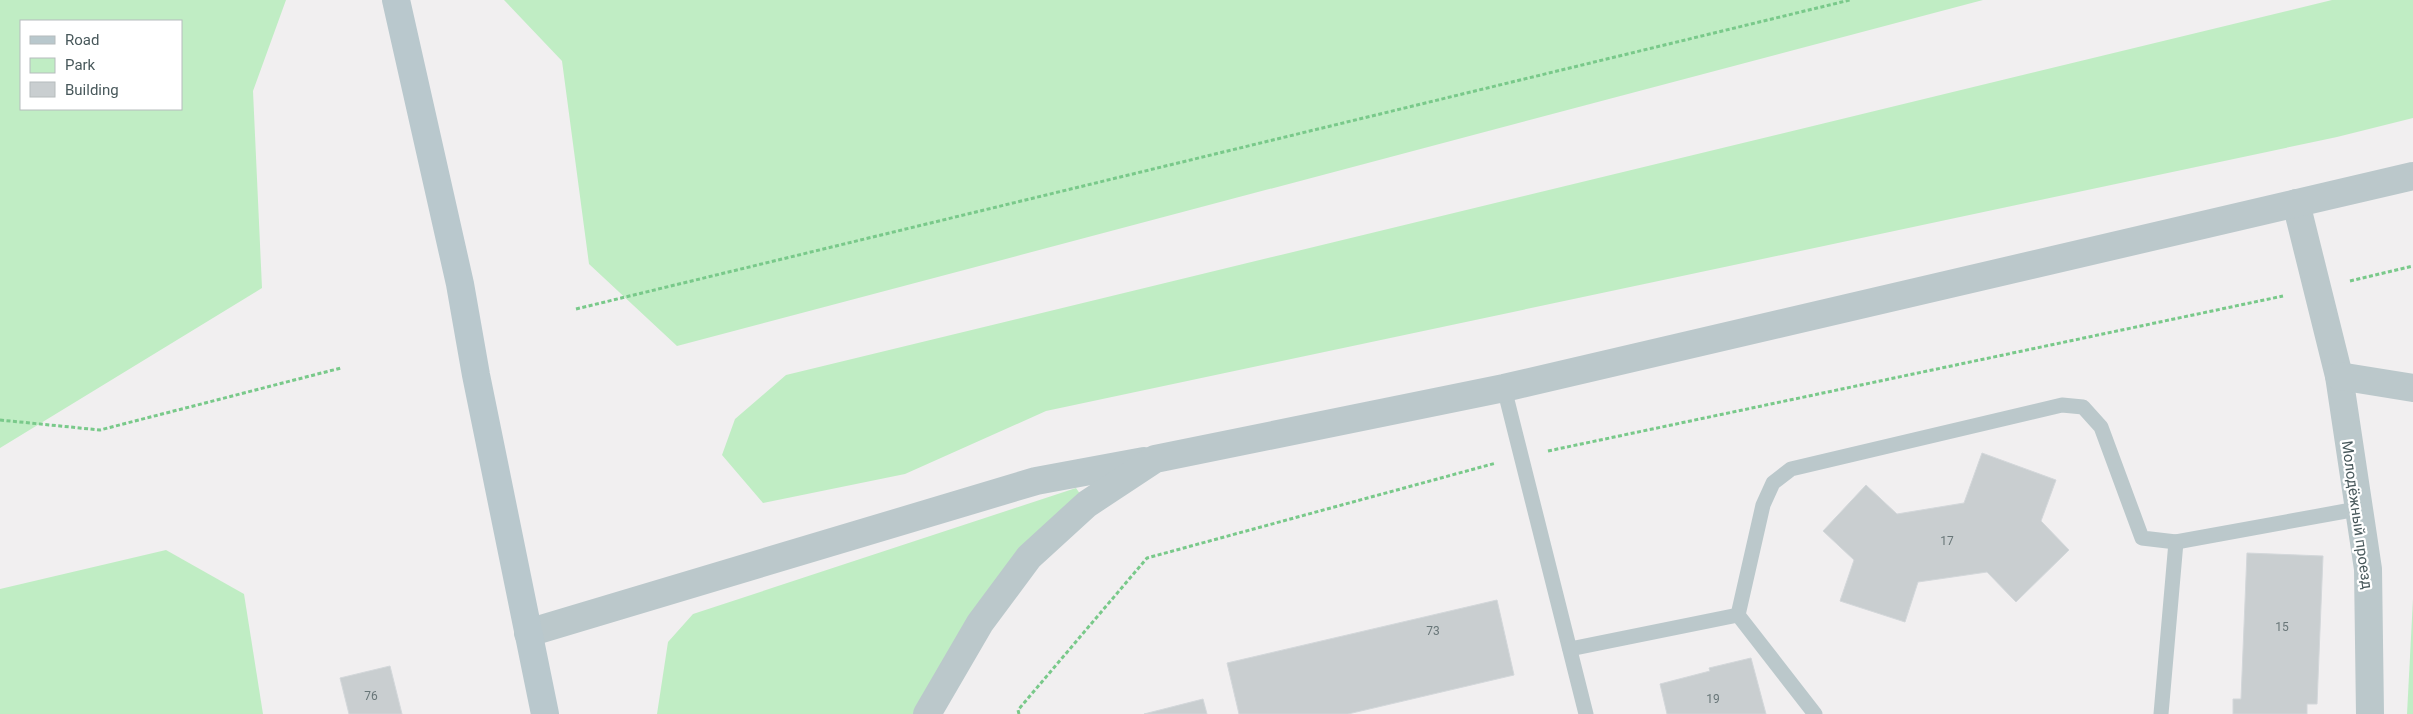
<svg xmlns="http://www.w3.org/2000/svg" width="2413" height="714" font-family="Roboto,sans-serif">
  <style>
    .green { fill: #c0edc4; fill-rule: evenodd }
    .building { fill: #c9ced0; stroke: #d3d7da }
    .lines { fill: none; stroke-linecap: round; stroke-linejoin: round }
    .path { stroke: #79c98a; stroke-width: 3; stroke-dasharray: 4 2.5; stroke-linecap: butt }
    .service { stroke: #bbc8cb; stroke-width: 15 }
    .minor { stroke: #bbc8cb; stroke-width: 28 }
    .secondary { stroke: #b9c8cd; stroke-width: 28 }
    .labels { text-anchor: middle; dominant-baseline: central; stroke-width: 4.5; stroke-linejoin: round; paint-order: stroke }
    .number-label { font-size: 12px; fill: #687678 }
    .street-label { font-size: 15px; fill: #48585b; stroke: #fff }
  </style>
  <rect width="100%" height="100%" fill="#f1eff0"/>
  <g class="green">
    <path d="M 0,0 L 286,0 L 253,91 L 262,288 L 0,448 ZM 21,21 L 181,21 L 181,109 L 21,109 Z"/>
    <polygon points="504,0 1983,0 677,346 589,264 562,61"/>
    <polygon points="2332,0 2413,0 2413,118 2337,137 1046,411 905,474 763,503 722,455 735,419 786,375"/>
    <polygon points="1076,488 1087,504 1029,557 927,714 657,714 668,642 693,614"/>
    <polygon points="166,550 244,594 263,714 0,714 0,589"/>
    <polygon points="2413,599 2413,714 2407,714"/>
  </g>
  <g class="building">
    <polygon points="1982,453 2056,480 2041,521 2069,550 2016,602 1987,572 1918,582 1905,622 1840,601 1854,560 1823,531 1866,485 1897,514 1964,503"/>
    <polygon points="2247,553 2323,556 2317,704 2307,704 2307,714 2233,714 2233,699 2241,699"/>
    <polygon points="1497,600 1514,675 1348,714 1239,714 1227,663"/>
    <polygon points="1751,658 1766,714 1667,714 1660,684 1710,671 1709,668"/>
    <polygon points="390,666 402,714 349,714 340,678"/>
    <polygon points="1203,699 1207,714 1144,714"/>
  </g>
  <g class="lines">
    <g class="path">
      <polyline points="2350,281 2413,266"/>
      <polyline points="576,309 1850,0"/>
      <polyline points="0,420 100,430 341,368"/>
      <polyline points="1548,451 2283,296"/>
      <polyline points="1019,714 1018,710 1147,558 1496,463"/>
    </g>
    <g class="service">
      <polyline points="1504,388 1586,714"/>
      <polyline points="1738,615 1763,505 1773,483 1791,469 2062,405 2083,407 2101,427 2142,538 2176,542"/>
      <polyline points="1570,649 1738,615 1815,714"/>
      <polyline points="2161,714 2176,542 2357,509"/>
    </g>
    <g class="minor">
      <polyline points="2296,203 2339,376 2368,569 2370,714"/>
      <polyline points="2339,376 2413,388"/>
      <polyline points="528,633 1036,481 1144,461"/>
      <polyline points="927,714 980,623 1029,557 1087,504 1155,459 1504,388 2413,176"/>
    </g>
    <polyline class="secondary" points="396,0 460,284 476,375 545,714"/>
  </g>
  <g class="labels">
    <g class="number-label">
      <text x="1947" y="541">17</text>
      <text x="2282" y="627">15</text>
      <text x="1433" y="631">73</text>
      <text x="371" y="696">76</text>
      <text x="1713" y="699">19</text>
    </g>
    <g class="street-label">
      <text transform="translate(2357 515) rotate(82)">Молодёжный проезд</text>
    </g>
  </g>
  <rect x="20" y="20" width="162" height="90" fill="#ffffff" stroke="#b6bcbd"/>
  <rect x="30" y="36" width="25" height="8" fill="#b9c8cd" stroke="#b6bcbd"/>
  <text x="65" y="45" font-size="15" fill="#48585b">Road</text>
  <rect x="30" y="58" width="25" height="15" fill="#c0edc4" stroke="#b6bcbd"/>
  <text x="65" y="70" font-size="15" fill="#48585b">Park</text>
  <rect x="30" y="82" width="25" height="15" fill="#c9ced0" stroke="#b6bcbd"/>
  <text x="65" y="95" font-size="15" fill="#48585b">Building</text>
</svg>
